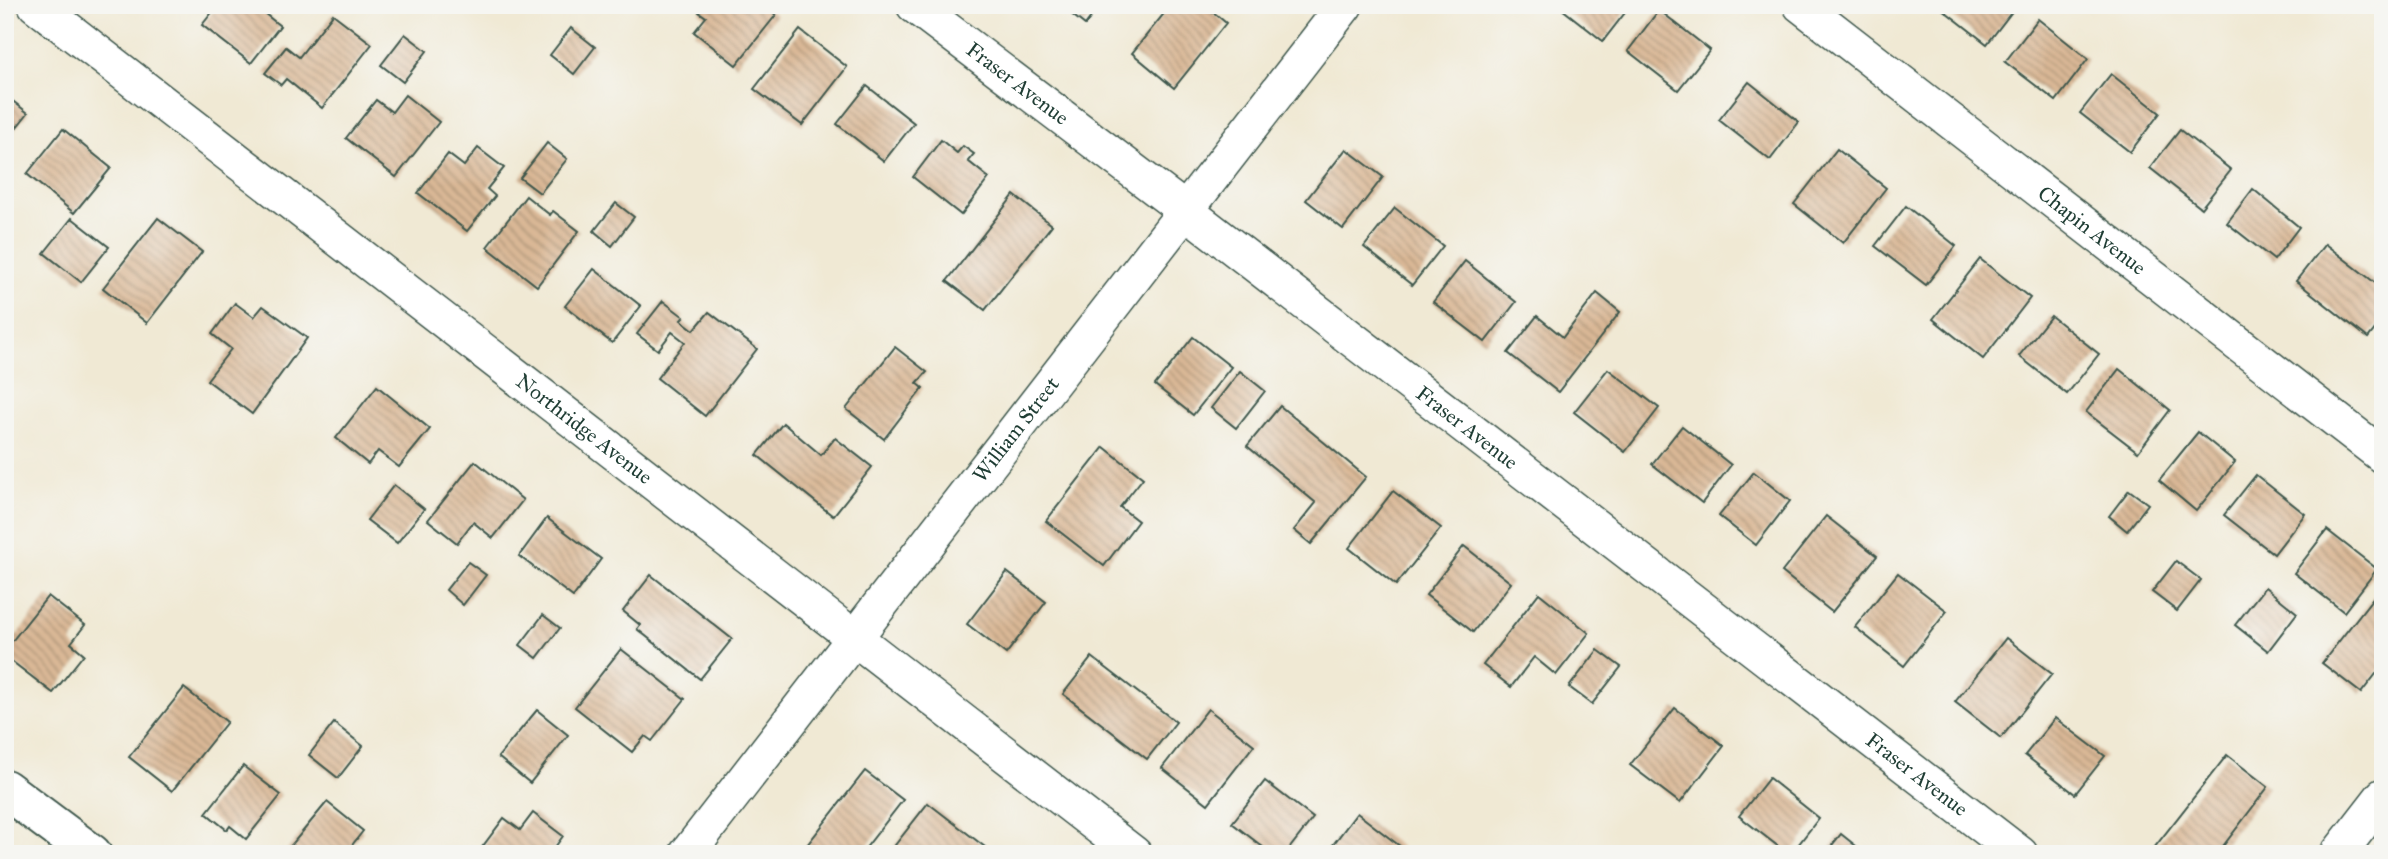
<svg xmlns="http://www.w3.org/2000/svg" width="2388" height="859" font-family="'IM FELL Great Primer',serif">
  <style>
    .building { fill: url(#building-back-hatch) }
    .lines { fill: none; stroke-linecap: round; stroke-linejoin: round }
    .street-casing { stroke: #3e574c; stroke-width: 38 }
    .secondary-casing { stroke: #3e574c; stroke-width: 42 }
    .street { stroke: #fff; stroke-width: 35 }
    .secondary { stroke: #fff; stroke-width: 38 }
    .labels { text-anchor: middle; dominant-baseline: central; stroke-width: 5; stroke-linejoin: round; paint-order: stroke }
    .street-label { font-size: 21px; fill: #1f3d34; stroke: #f6f6f2 }
  </style>
  <defs>
    <pattern id="building-back-hatch" width="6" height="6" patternUnits="userSpaceOnUse" patternTransform="scale(1.75)"><rect width="6" height="6" fill="#dab896"/><path d="M-1 5l2 2M0 0l6 6M5-1l2 2" fill="none" stroke="#b0977b"/></pattern>
  </defs>
  <rect width="100%" height="100%" fill="#f6f6f2"/>
  <filter id="ink" filterUnits="userSpaceOnUse"><feTurbulence type="fractalNoise" baseFrequency=".0143" numOctaves="2"/><feDisplacementMap in="SourceGraphic" scale="14" xChannelSelector="R" yChannelSelector="G"/><feConvolveMatrix kernelMatrix="1 2 1 2 8 2 1 2 1" color-interpolation-filters="sRGB"/></filter>
  <filter id="wash" filterUnits="userSpaceOnUse"><feTurbulence type="fractalNoise" baseFrequency=".00686" numOctaves="4" result="noise"/><feDisplacementMap in="SourceGraphic" scale="28" xChannelSelector="R" yChannelSelector="G"/><feGaussianBlur stdDeviation="1.57" result="paint"/><feColorMatrix in="noise" values="0 0 0 0 0 0 0 0 0 0 0 0 0 0 0 0 0 1.4 0 .05"/><feComposite in="paint" operator="in"/></filter>
  <g filter="url(#wash)">
    <rect width="100%" height="100%" fill="#f0e9d4"/>
    <g id="blocks">
      <g class="building">
        <polygon points="218,5 254,5 280,26 251,63 202,25"/>
        <polygon points="705,5 763,5 776,15 736,65 694,32 706,17 699,12"/>
        <polygon points="1060,5 1100,5 1085,25"/>
        <polygon points="1188,5 1205,5 1226,23 1174,88 1132,53 1170,6 1181,14"/>
        <polygon points="1557,5 1631,5 1603,41"/>
        <polygon points="1937,5 2017,5 1987,44"/>
        <polygon points="1659,10 1710,50 1678,90 1628,51"/>
        <polygon points="333,14 372,44 322,108 286,79 281,85 265,73 286,47 299,57"/>
        <polygon points="2038,19 2088,59 2056,101 2005,62"/>
        <polygon points="571,28 595,47 574,74 550,55"/>
        <polygon points="800,30 847,67 802,125 754,89"/>
        <polygon points="405,34 427,51 403,82 381,65"/>
        <polygon points="2111,74 2160,113 2130,152 2080,113"/>
        <polygon points="1749,82 1799,122 1770,160 1719,120"/>
        <polygon points="867,86 914,123 884,161 837,124"/>
        <polygon points="5,95 28,113 5,142"/>
        <polygon points="405,95 439,122 396,177 346,138 376,100 392,112"/>
        <polygon points="63,129 111,168 74,213 27,174"/>
        <polygon points="2180,130 2231,170 2201,208 2150,168"/>
        <polygon points="941,140 957,153 963,146 974,154 968,161 989,178 961,215 913,177"/>
        <polygon points="547,143 567,159 540,193 520,178"/>
        <polygon points="478,148 504,168 487,189 495,196 467,231 418,193 448,154 464,166"/>
        <polygon points="1346,149 1383,177 1343,229 1306,200"/>
        <polygon points="1837,149 1886,188 1843,243 1794,204"/>
        <polygon points="2253,189 2299,227 2274,260 2227,223"/>
        <polygon points="1014,195 1052,225 985,310 947,281"/>
        <polygon points="526,196 550,215 553,211 579,231 537,286 487,247"/>
        <polygon points="616,203 634,217 612,246 594,231"/>
        <polygon points="1906,206 1956,246 1926,285 1875,246"/>
        <polygon points="1395,208 1443,246 1412,285 1364,247"/>
        <polygon points="72,218 109,247 81,282 44,253"/>
        <polygon points="158,218 202,252 147,323 103,288"/>
        <polygon points="2325,244 2383,289 2383,319 2368,338 2296,281"/>
        <polygon points="1980,259 2030,298 1983,359 1933,319"/>
        <polygon points="1465,261 1516,302 1485,342 1433,302"/>
        <polygon points="594,269 641,306 612,343 565,306"/>
        <polygon points="1597,293 1620,312 1558,392 1508,353 1537,316 1563,337"/>
        <polygon points="663,301 684,317 681,320 694,330 709,312 757,349 705,416 657,378 685,342 672,332 658,350 637,334"/>
        <polygon points="235,303 254,317 263,306 307,338 252,414 207,380 231,349 212,334"/>
        <polygon points="2051,316 2099,354 2067,394 2019,356"/>
        <polygon points="1193,337 1231,367 1193,415 1155,385"/>
        <polygon points="895,347 927,372 917,383 923,388 884,439 846,409"/>
        <polygon points="1608,369 1659,408 1625,452 1574,412"/>
        <polygon points="2119,369 2170,410 2138,452 2086,412"/>
        <polygon points="1240,371 1265,391 1236,428 1211,408"/>
        <polygon points="377,386 430,429 399,467 378,451 368,464 336,438"/>
        <polygon points="1280,406 1366,477 1311,544 1294,530 1316,503 1247,446"/>
        <polygon points="783,423 821,455 835,438 872,467 833,516 757,455"/>
        <polygon points="1682,426 1731,465 1702,503 1652,464"/>
        <polygon points="2198,432 2235,462 2196,511 2159,480"/>
        <polygon points="1104,447 1143,478 1120,507 1138,521 1104,566 1046,521"/>
        <polygon points="475,461 523,500 493,538 473,522 457,543 428,520"/>
        <polygon points="1754,472 1790,501 1756,545 1719,516"/>
        <polygon points="2256,475 2305,514 2274,554 2224,515"/>
        <polygon points="394,485 424,509 397,543 367,520"/>
        <polygon points="2129,490 2148,504 2127,531 2109,516"/>
        <polygon points="1393,491 1441,528 1396,585 1349,548"/>
        <polygon points="1826,516 1877,556 1832,612 1782,572"/>
        <polygon points="547,518 601,559 573,597 519,556"/>
        <polygon points="2327,530 2377,569 2344,612 2294,573"/>
        <polygon points="1464,546 1511,583 1473,632 1426,595"/>
        <polygon points="2176,561 2201,580 2177,611 2152,592"/>
        <polygon points="468,562 486,575 463,605 446,590"/>
        <polygon points="1007,572 1046,602 1006,654 967,624"/>
        <polygon points="1898,573 1947,611 1904,666 1855,627"/>
        <polygon points="651,575 732,639 700,679 637,629 640,625 623,611"/>
        <polygon points="2383,585 2383,665 2361,693 2322,663"/>
        <polygon points="2265,587 2297,613 2268,651 2235,625"/>
        <polygon points="1539,593 1589,633 1556,675 1534,657 1511,687 1483,665"/>
        <polygon points="48,596 85,625 71,643 84,654 53,693 5,656 5,650"/>
        <polygon points="543,615 560,628 537,658 520,645"/>
        <polygon points="2006,638 2052,674 2001,738 1955,702"/>
        <polygon points="621,649 685,699 652,741 645,736 632,752 575,707"/>
        <polygon points="1598,650 1621,667 1592,704 1569,687"/>
        <polygon points="1092,657 1176,722 1147,759 1063,694"/>
        <polygon points="184,688 227,722 172,791 129,757"/>
        <polygon points="1675,708 1724,746 1680,803 1630,765"/>
        <polygon points="1208,709 1254,745 1208,804 1162,768"/>
        <polygon points="537,710 568,735 530,783 498,757"/>
        <polygon points="2055,718 2105,756 2075,794 2025,755"/>
        <polygon points="334,723 363,746 338,778 309,755"/>
        <polygon points="2227,755 2268,787 2217,854 2153,854 2151,852"/>
        <polygon points="243,766 281,795 246,839 230,826 227,830 206,813"/>
        <polygon points="865,771 903,800 861,854 800,854"/>
        <polygon points="1769,778 1819,818 1791,854 1788,854 1739,816"/>
        <polygon points="1265,781 1313,818 1285,854 1272,854 1232,823"/>
        <polygon points="327,802 363,831 345,854 284,854"/>
        <polygon points="928,803 994,854 898,854 892,849"/>
        <polygon points="533,813 563,836 550,854 547,851 545,854 477,854 504,818 520,830"/>
        <polygon points="1357,813 1401,847 1396,854 1326,854"/>
        <polygon points="1841,834 1866,854 1825,854"/>
      </g>
    </g>
  </g>
  <g filter="url(#ink)">
    <use href="#blocks" fill-opacity="0" stroke="#3e574c" stroke-width="2"/>
    <g class="lines">
      <g class="street-casing">
        <g id="street">
          <path id="s1" d="M 36,5 L 1134,854"/>
          <path id="s2" d="M 914,5 L 1186,211 L 2020,854"/>
          <path id="s3" d="M 1801,5 L 2383,456"/>
          <path id="s4" d="M 687,854 L 1345,5"/>
          <polyline points="2338,854 2383,796"/>
        </g>
      </g>
      <g class="secondary-casing">
        <polyline id="secondary" points="5,789 92,854"/>
      </g>
      <use href="#street" class="street"/>
      <use href="#secondary" class="secondary"/>
    </g>
  </g>
  <g class="labels">
    <g class="street-label">
      <text stroke="none"><textPath href="#s2" startOffset="130">Fraser Avenue</textPath></text>
      <text stroke="none"><textPath href="#s3" startOffset="368">Chapin Avenue</textPath></text>
      <text stroke="none"><textPath href="#s1" startOffset="693">Northridge Avenue</textPath></text>
      <text stroke="none"><textPath href="#s2" startOffset="696">Fraser Avenue</textPath></text>
      <text stroke="none"><textPath href="#s4" startOffset="537">William Street</textPath></text>
      <text stroke="none"><textPath href="#s2" startOffset="1264">Fraser Avenue</textPath></text>
    </g>
  </g>
  <rect width="2388" height="859" fill="none" stroke="#f6f6f2" stroke-width="28"/>
</svg>
